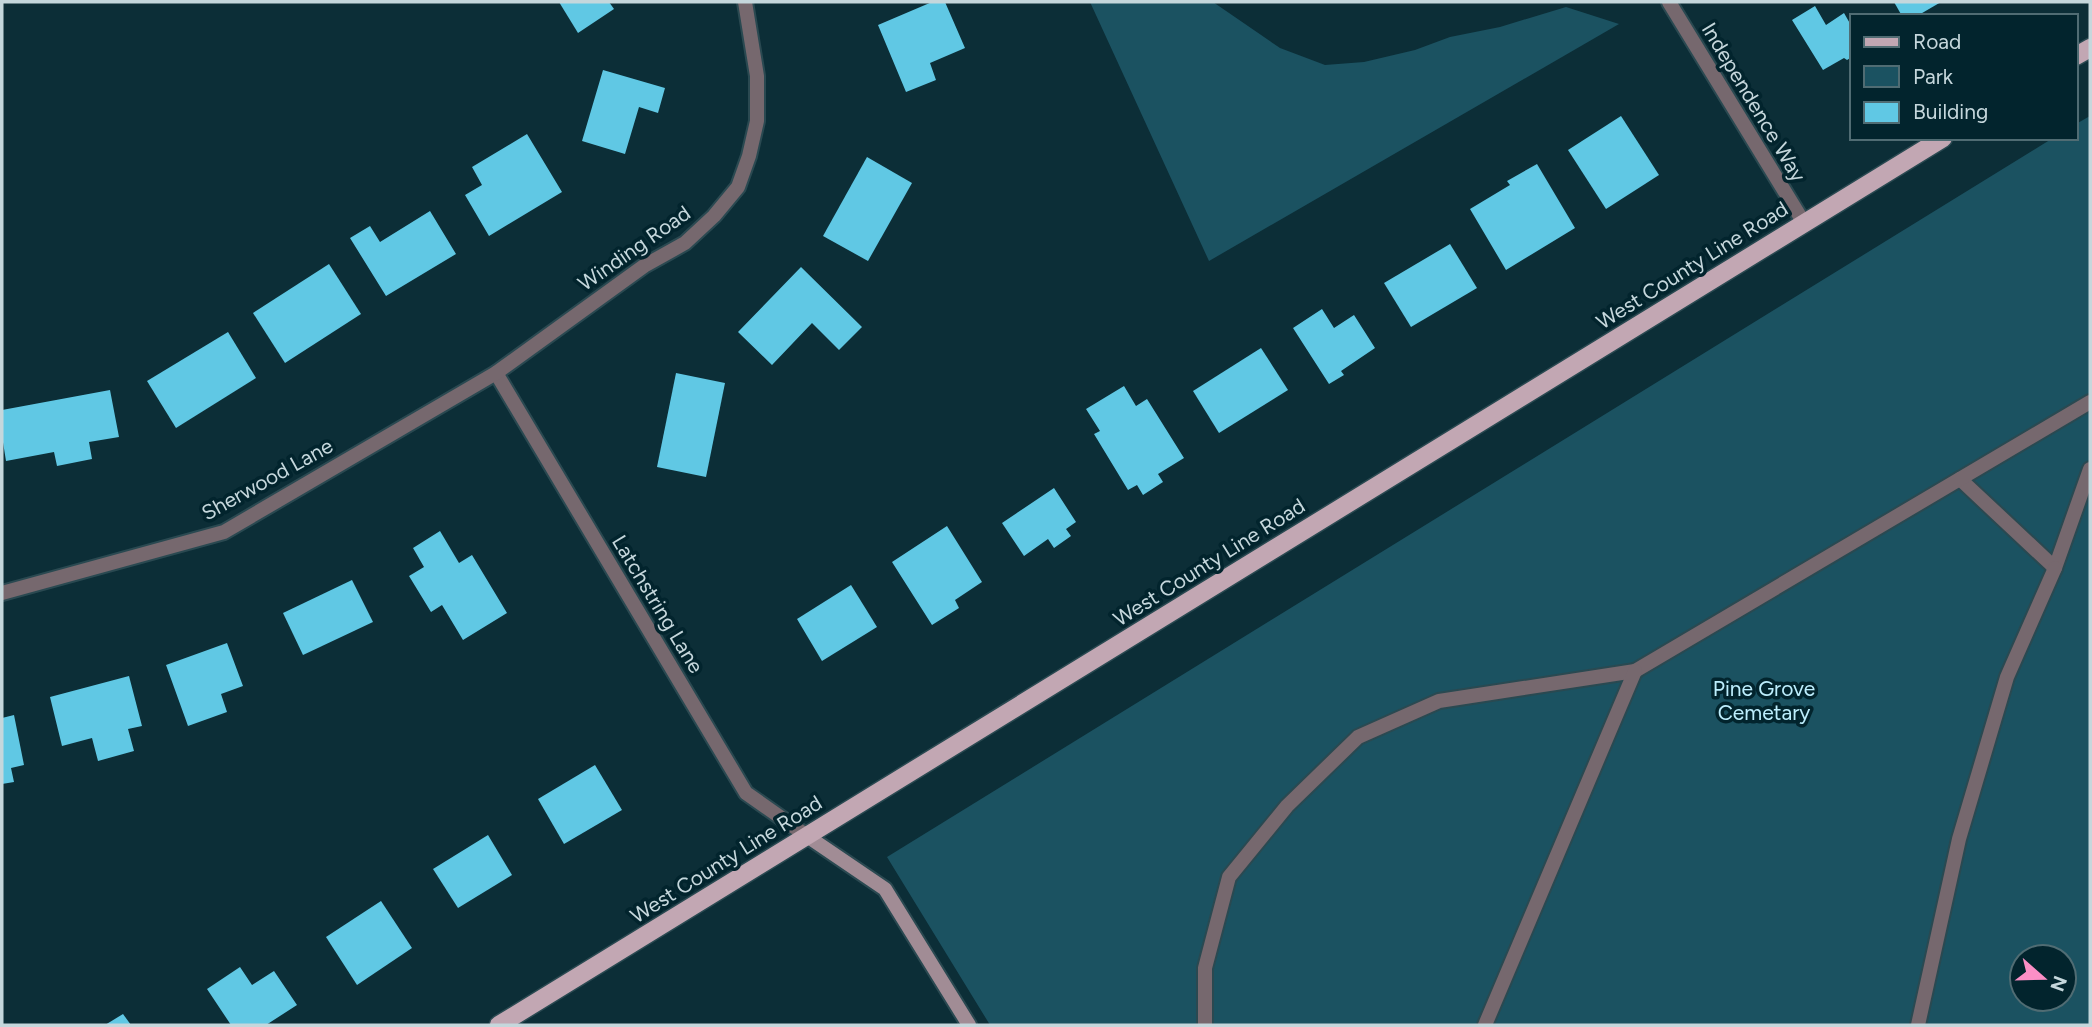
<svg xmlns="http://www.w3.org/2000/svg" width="2092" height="1027" font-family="Figtree,sans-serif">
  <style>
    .green { fill: #1b5261; fill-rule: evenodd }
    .building { fill: #60c8e4 }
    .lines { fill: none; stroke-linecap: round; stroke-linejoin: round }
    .lane-casing { stroke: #2a4951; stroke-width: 18 }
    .street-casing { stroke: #2a4951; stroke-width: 18 }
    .secondary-casing { stroke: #2a4951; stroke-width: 18 }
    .primary-casing { stroke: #2a4951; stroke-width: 21 }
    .lane { stroke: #76686e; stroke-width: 14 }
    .street { stroke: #76686e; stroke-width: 14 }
    .secondary { stroke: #a18c95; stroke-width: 14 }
    .primary { stroke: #c2a7b3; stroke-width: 18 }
    .labels { text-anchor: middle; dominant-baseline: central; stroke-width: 7; stroke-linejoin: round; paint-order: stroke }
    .street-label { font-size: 21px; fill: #c5d7dc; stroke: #02242d }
    .park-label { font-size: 21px; fill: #bdeefd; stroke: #02242d }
  </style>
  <rect width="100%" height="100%" fill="#0c2e37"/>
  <g class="green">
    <polygon points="1090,2 1213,2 1280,48 1325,65 1364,62 1415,50 1450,37 1500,27 1566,7 1619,24 1209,261"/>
    <path d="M 2090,116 L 2090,1025 L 990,1025 L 887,857 L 2053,138 L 2076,138 L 2076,124 ZM 2022,957 L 2064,957 L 2064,999 L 2022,999 Z"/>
  </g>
  <g class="building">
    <polygon points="559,2 609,2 614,9 578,33"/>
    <polygon points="932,2 945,2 965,48 930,63 936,80 906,92 878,25"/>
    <polygon points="1894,2 1941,2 1917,16 1902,16"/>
    <polygon points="1815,6 1826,25 1844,13 1852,27 1852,57 1847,60 1844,58 1823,70 1792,20"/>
    <polygon points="603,70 665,88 658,113 639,107 625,154 582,141"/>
    <polygon points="1621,116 1659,175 1606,209 1568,150"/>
    <polygon points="527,134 562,192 489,236 465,195 482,185 472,167"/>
    <polygon points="867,157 912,183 868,261 823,236"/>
    <polygon points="1537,164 1575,228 1506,270 1470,209 1510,185 1507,181"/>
    <polygon points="430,211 456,254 386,296 350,238 370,226 380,242"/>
    <polygon points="1450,244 1477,288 1411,327 1384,283"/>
    <polygon points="329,264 361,314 285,363 253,313"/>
    <polygon points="801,267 862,327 839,350 812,323 772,365 738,332"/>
    <polygon points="1322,309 1334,328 1354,315 1375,348 1341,371 1344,375 1329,384 1293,328"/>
    <polygon points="228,332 256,378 176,428 147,381"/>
    <polygon points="1261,348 1288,390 1219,433 1193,391"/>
    <polygon points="676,373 725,383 706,477 657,467"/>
    <polygon points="1124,386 1136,406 1147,399 1184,458 1158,474 1163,482 1143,495 1137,485 1128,490 1094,434 1100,431 1086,409"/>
    <polygon points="110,390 119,437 89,442 92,459 57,466 54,452 6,461 2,436 2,410"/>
    <polygon points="1054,488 1076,522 1066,529 1071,536 1054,548 1048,539 1024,556 1002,523"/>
    <polygon points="947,526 982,582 955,600 959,608 932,625 892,562"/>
    <polygon points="440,531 459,563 472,555 507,613 463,640 442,605 431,612 409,576 424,567 413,548"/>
    <polygon points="352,580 373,622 303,655 283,613"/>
    <polygon points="851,585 877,627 822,661 797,619"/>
    <polygon points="227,643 243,686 221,694 227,712 188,726 166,665"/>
    <polygon points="129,676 142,726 128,729 134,751 98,761 92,738 62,746 50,697"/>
    <polygon points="14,715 24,765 11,768 14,782 2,784 2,718"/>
    <polygon points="595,765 622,810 564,844 538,799"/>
    <polygon points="488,835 512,875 458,908 433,869"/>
    <polygon points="381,901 412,948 357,985 326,937"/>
    <polygon points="240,967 252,985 274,971 297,1005 266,1025 231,1025 207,989"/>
    <polygon points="123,1014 131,1025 105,1025"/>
  </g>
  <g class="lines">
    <g class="lane-casing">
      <g id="lane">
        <polyline points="1960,479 2055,568 2090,469"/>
        <polyline points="1205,1025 1205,968 1229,877 1287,806 1358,737 1439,701 1635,671 2090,402"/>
        <polyline points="1485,1025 1635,671"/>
        <polyline points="1918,1025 1959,839 2007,677 2055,568"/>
      </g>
    </g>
    <g class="street-casing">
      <g id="street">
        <polyline points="1669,2 1804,223"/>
        <polyline points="496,373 746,793 807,836"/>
        <polyline points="2,593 224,532 496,373 644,266 685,243 714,216 738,187 749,156 757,121 757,76 745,2"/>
      </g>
    </g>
    <g class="secondary-casing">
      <polyline id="secondary" points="807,836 885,889 969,1025"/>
    </g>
    <g class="primary-casing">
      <g id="primary">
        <polyline points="2076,56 2090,48"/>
        <polyline points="499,1025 1943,138"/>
      </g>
    </g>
    <use href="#lane" class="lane"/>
    <use href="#street" class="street"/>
    <use href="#secondary" class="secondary"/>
    <use href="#primary" class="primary"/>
  </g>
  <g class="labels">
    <g class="street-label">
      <text transform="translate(1754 102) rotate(59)">Independence Way</text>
      <text transform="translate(634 248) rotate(-35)">Winding Road</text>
      <text transform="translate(1692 265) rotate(-32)">West County Line Road</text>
      <text transform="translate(267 479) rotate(-29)">Sherwood Lane</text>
      <text transform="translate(1209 562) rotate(-32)">West County Line Road</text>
      <text transform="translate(658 604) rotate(59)">Latchstring Lane</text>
      <text transform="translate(726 859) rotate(-32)">West County Line Road</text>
    </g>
    <g class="park-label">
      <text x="1764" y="688">Pine Grove<tspan x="1764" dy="24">Cemetary</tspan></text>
    </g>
  </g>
  <rect width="2092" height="1027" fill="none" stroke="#c5d7dc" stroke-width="7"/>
  <rect x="1850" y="14" width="228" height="126" fill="#02242d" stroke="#506c73" stroke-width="2"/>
  <rect x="1864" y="37" width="35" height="10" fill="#c2a7b3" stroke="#506c73" stroke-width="2"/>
  <text x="1913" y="49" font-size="21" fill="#c5d7dc">Road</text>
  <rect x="1864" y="66" width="35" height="21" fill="#1b5261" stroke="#506c73" stroke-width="2"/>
  <text x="1913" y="84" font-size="21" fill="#c5d7dc">Park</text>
  <rect x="1864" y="102" width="35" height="21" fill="#60c8e4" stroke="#506c73" stroke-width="2"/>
  <text x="1913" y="119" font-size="21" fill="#c5d7dc">Building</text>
  <g transform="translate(2043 978) rotate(110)"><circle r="33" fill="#02242d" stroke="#506c73" stroke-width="2"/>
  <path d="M0-5L12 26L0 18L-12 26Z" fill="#fb8fc6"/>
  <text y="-10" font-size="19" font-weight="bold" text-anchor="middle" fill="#c5d7dc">N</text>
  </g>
</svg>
